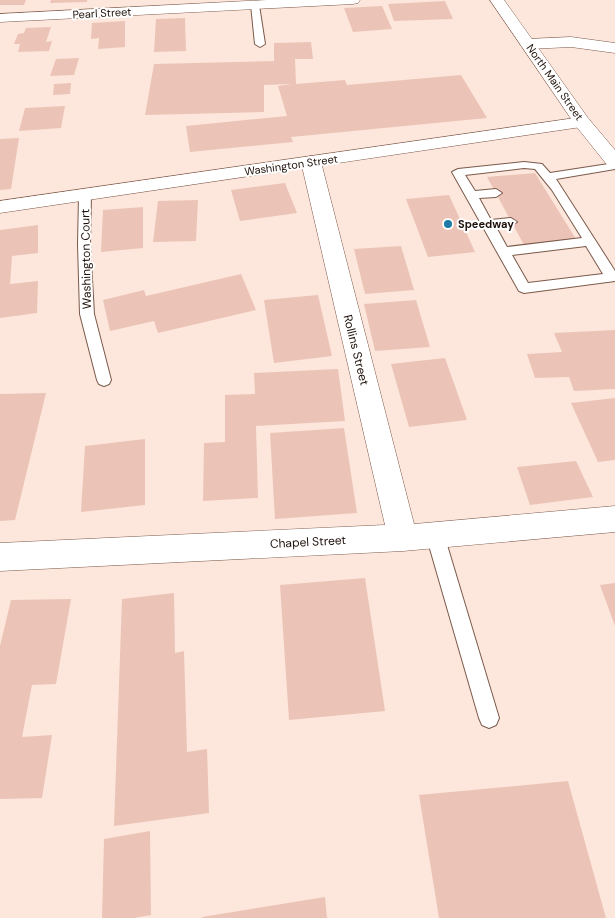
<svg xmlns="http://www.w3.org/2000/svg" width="615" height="918" font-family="'DM Sans',sans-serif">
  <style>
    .building { fill: #ecc4b7 }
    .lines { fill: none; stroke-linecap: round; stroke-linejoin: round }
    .lane-casing { stroke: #7b5a4b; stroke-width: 2 }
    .street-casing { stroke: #7b5a4b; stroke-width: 1 }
    .secondary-casing { stroke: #7b5a4b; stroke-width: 1 }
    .primary-casing { stroke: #7b5a4b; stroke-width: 1 }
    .lane { fill: #fff; fill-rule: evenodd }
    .street { fill: #fff; fill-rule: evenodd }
    .secondary { fill: #fff; fill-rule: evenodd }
    .primary { fill: #fff; fill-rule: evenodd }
    .poi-dot { fill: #2078a7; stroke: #fff; stroke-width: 2 }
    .labels { text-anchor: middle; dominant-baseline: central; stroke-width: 4; stroke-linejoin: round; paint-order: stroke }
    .far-street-label { font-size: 11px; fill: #1e110b; stroke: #fff }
    .far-poi-label { font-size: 11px; font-weight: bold; fill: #1e110b; stroke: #fff; text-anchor: start }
    .street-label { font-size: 12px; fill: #1e110b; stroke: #fff }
  </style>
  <rect width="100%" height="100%" fill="#fde6db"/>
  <g class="building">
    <polygon points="0,0 26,0 24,5 0,5"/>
    <polygon points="51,0 87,0 87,2 50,3"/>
    <polygon points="445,1 453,19 394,21 388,4"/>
    <polygon points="382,6 392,29 353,32 344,8"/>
    <polygon points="185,18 186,51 154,52 156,19"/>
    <polygon points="125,21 125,47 98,49 99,38 91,39 92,23"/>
    <polygon points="51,27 46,42 52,41 49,51 18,52 20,44 14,44 18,34 24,33 26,28"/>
    <polygon points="311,42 313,59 295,59 296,84 345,80 347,85 461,75 487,118 291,137 293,142 190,152 186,126 287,116 278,86 292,84 264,85 264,112 145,115 154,64 274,61 274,43"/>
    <polygon points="79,58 74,75 50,76 56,59"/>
    <polygon points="71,83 70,94 53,95 54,84"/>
    <polygon points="65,106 61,128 19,131 25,108"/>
    <polygon points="19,138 11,189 0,190 0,139"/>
    <polygon points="535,173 576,239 524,245 487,177"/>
    <polygon points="285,183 297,213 240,221 231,190"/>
    <polygon points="449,195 475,252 428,257 406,199"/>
    <polygon points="198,200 196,241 153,242 158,201"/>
    <polygon points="143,207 143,248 101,252 103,210"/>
    <polygon points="38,225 38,253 12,256 10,284 38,281 37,313 0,318 0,230"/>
    <polygon points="401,246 414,290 365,294 354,249"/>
    <polygon points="241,274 256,310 158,333 154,321 110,331 103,300 144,290 146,296"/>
    <polygon points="318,295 332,356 274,363 264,300"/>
    <polygon points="416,300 430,347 375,351 364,304"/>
    <polygon points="615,330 615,389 574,391 569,377 535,378 527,354 562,352 554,333"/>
    <polygon points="445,358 467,420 409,427 391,364"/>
    <polygon points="338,369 345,421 256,426 258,498 203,501 204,443 225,442 225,395 255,394 254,373"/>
    <polygon points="46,393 15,520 0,521 0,394"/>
    <polygon points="615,398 615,460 598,462 571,403"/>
    <polygon points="344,428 357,513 275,519 270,433"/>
    <polygon points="145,439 145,505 81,512 85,446"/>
    <polygon points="576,461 593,497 530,505 517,467"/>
    <polygon points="365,578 385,711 289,720 280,585"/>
    <polygon points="615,583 615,626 600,585"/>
    <polygon points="174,593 175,653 184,651 187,752 207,749 209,813 114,826 122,599"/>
    <polygon points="71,599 56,684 32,685 22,737 52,735 42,798 0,799 0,646 11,600"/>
    <polygon points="568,781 606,918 439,918 419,795"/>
    <polygon points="150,831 151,915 134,918 102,918 104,839"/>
    <polygon points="325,897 327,918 202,918 202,917"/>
  </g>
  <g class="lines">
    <g class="lane-casing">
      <g id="lane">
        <polygon points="255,2 259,5 265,44 260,47 255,44 251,5"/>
        <path d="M 524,162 L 542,164 L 550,173 L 615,163 L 615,169 L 556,179 L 615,271 L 615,281 L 524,293 L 519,291 L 452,172 L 458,169 ZM 524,168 L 535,169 L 552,190 L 582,238 L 507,247 L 496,227 L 511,226 L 517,222 L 511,218 L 491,220 L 479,198 L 496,197 L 502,193 L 496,189 L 475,191 L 465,175 ZM 586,246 L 603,274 L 528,283 L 512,255 Z"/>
        <polygon points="85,191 91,195 90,244 94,314 111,380 109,384 104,386 99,384 97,380 80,314 78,244 79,195"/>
        <polygon points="435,527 441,529 444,535 499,718 496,725 489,728 482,725 479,718 426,535 429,529"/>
      </g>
    </g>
    <g class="street-casing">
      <g id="street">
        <polygon points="267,0 360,0 358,3 353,4 0,22 0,14"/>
        <polygon points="571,37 615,43 615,53 571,47 528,49 522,47 520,44 522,41 528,39"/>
        <polygon points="311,156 318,158 321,162 414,524 615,506 615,532 403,551 0,571 0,543 385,525 301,162 304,158"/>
      </g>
    </g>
    <g class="secondary-casing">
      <polygon id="secondary" points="582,117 588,118 591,122 588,126 0,213 0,201"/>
    </g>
    <g class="primary-casing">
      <polygon id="primary" points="490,0 504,0 588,118 615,150 615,168 608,166 576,126"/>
    </g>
    <use href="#lane" class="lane"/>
    <use href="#street" class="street"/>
    <use href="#secondary" class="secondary"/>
    <use href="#primary" class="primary"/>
  </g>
  <circle class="poi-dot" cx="448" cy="224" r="5"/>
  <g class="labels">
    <g class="far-street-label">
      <text transform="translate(102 13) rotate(-3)">Pearl Street</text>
      <text transform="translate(555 82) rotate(55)">North Main Street</text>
      <text transform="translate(291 165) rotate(-8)">Washington Street</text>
    </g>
    <g class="far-poi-label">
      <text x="458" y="224">Speedway</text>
    </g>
    <g class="street-label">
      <text transform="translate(86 259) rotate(-91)">Washington Court</text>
      <text transform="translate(356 350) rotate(76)">Rollins Street</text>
      <text transform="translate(308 542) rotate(-3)">Chapel Street</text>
    </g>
  </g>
</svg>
